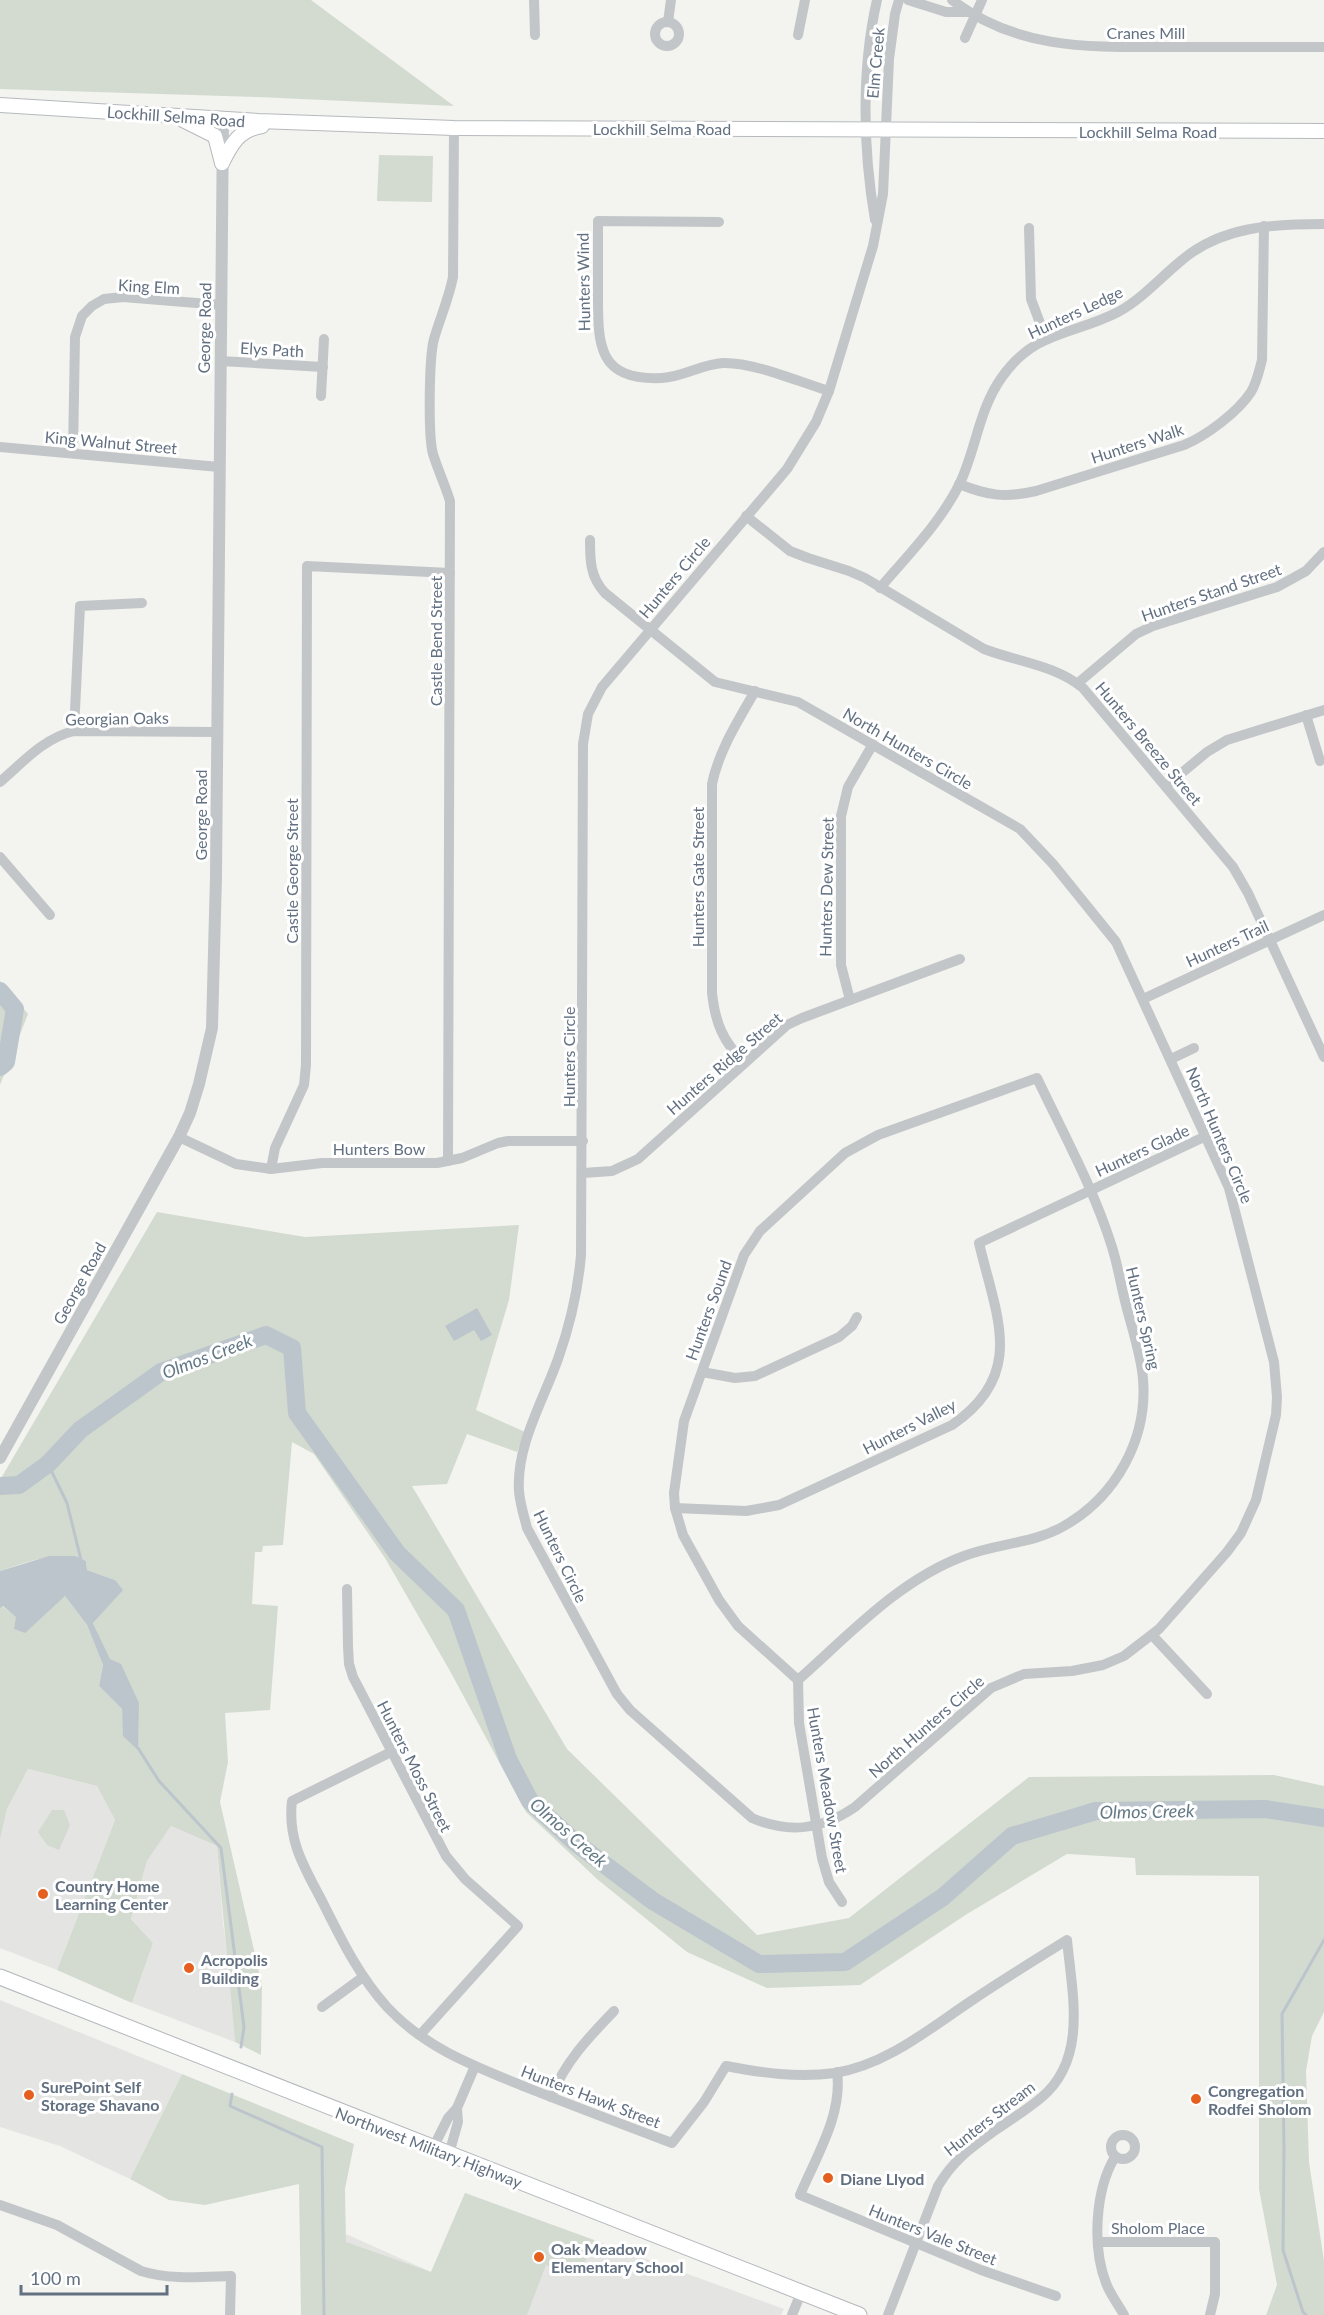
<svg xmlns="http://www.w3.org/2000/svg" width="1324" height="2315" font-family="Lato,sans-serif">
  <style>
    .built { fill: #e4e5e3 }
    .green { fill: #d3dbd0 }
    .water { fill: #bcc5cb }
    .lines { fill: none; stroke-linecap: round; stroke-linejoin: round }
    .stream { stroke: #bcc5cb; stroke-width: 3 }
    .river { stroke: #bcc5cb; stroke-width: 18 }
    .secondary-casing { stroke: #b5b9bd; stroke-width: 16 }
    .primary-casing { stroke: #b3b7bb; stroke-width: 17 }
    .minor { stroke: #c3c6c9; stroke-width: 10 }
    .tertiary { stroke: #c3c6c9; stroke-width: 12 }
    .secondary { stroke: #fff; stroke-width: 14 }
    .primary { stroke: #fff; stroke-width: 15 }
    .poi-dot { fill: #e55f1e; stroke: #fff; stroke-width: 2 }
    .labels { text-anchor: middle; dominant-baseline: central; stroke-width: 6; stroke-linejoin: round; paint-order: stroke }
    .street-label { font-size: 16px; fill: #627081; stroke: #fff }
    .poi-label { font-size: 16px; font-weight: bold; fill: #627081; stroke: #fff; text-anchor: start }
    .water-label { font-size: 18px; font-style: italic; fill: #637985; stroke: #fff }
  </style>
  <rect width="100%" height="100%" fill="#f3f4ef"/>
  <g class="built">
    <polygon points="28,1769 97,1786 115,1820 57,1970 0,1948 0,1840 7,1809"/>
    <polygon points="171,1826 217,1846 223,1923 231,1980 235,2042 132,2003 153,1943 131,1919 147,1861"/>
    <polygon points="0,2000 182,2074 130,2179 60,2146 0,2127"/>
    <polygon points="465,2193 784,2309 781,2315 344,2315 346,2234 431,2272"/>
  </g>
  <g class="green">
    <polygon points="0,0 311,0 454,106 258,97 0,89"/>
    <polygon points="379,155 433,156 432,202 377,201"/>
    <polygon points="0,981 28,1014 0,1085"/>
    <path d="M 157,1212 L 305,1237 L 519,1225 L 509,1300 L 476,1410 L 525,1432 L 517,1452 L 467,1434 L 447,1484 L 412,1486 L 567,1749 L 757,1935 L 849,1918 L 1029,1777 L 1274,1775 L 1324,1786 L 1324,2012 L 1312,2036 L 1306,2071 L 1309,2162 L 1324,2261 L 1324,2315 L 1266,2315 L 1277,2285 L 1259,2189 L 1259,1876 L 1136,1875 L 1135,1858 L 1067,1854 L 967,1914 L 860,1985 L 767,1988 L 687,1952 L 597,1879 L 526,1812 L 450,1671 L 385,1558 L 314,1454 L 292,1442 L 283,1545 L 263,1546 L 262,1552 L 255,1552 L 252,1604 L 278,1606 L 270,1710 L 225,1713 L 228,1762 L 220,1802 L 262,1985 L 261,2055 L 235,2042 C 230,1977 222,1912 217,1846 L 171,1826 L 147,1861 L 131,1919 L 153,1943 L 132,2003 L 57,1970 L 115,1820 L 97,1786 L 28,1769 L 7,1809 L 0,1840 L 0,1608 L 2,1606 L 17,1617 L 65,1596 L 87,1625 L 103,1665 L 99,1686 L 122,1709 L 124,1736 L 138,1749 L 110,1660 L 93,1623 L 103,1611 L 115,1580 L 87,1570 L 86,1561 C 57,1549 28,1562 0,1571 L 0,1480 Z"/>
    <polygon points="52,1810 64,1810 70,1825 59,1850 47,1845 38,1832"/>
    <polygon points="182,2074 354,2144 345,2189 346,2242 431,2272 465,2193 594,2240 579,2277 546,2265 527,2315 301,2315 299,2184 205,2205 169,2200 130,2179"/>
  </g>
  <g class="water">
    <polygon points="477,1308 492,1335 481,1341 474,1330 454,1341 445,1326"/>
    <polygon points="49,1556 75,1556 86,1561 87,1570 115,1580 123,1590 93,1623 110,1659 121,1664 139,1703 138,1750 123,1736 122,1709 99,1686 103,1665 87,1625 65,1596 25,1633 14,1629 16,1617 3,1606 0,1608 0,1571"/>
  </g>
  <g class="lines">
    <g class="stream">
      <polyline points="48,1464 67,1503 81,1560"/>
      <polyline points="138,1748 159,1781 221,1848 244,2027 241,2047"/>
      <polyline points="232,2094 230,2106 322,2147 324,2315"/>
      <polyline points="1306,2315 1303,2312 1283,2250 1284,2149 1282,2014 1324,1940"/>
    </g>
    <g class="river">
      <polyline points="0,991 15,1009 6,1062 0,1067"/>
      <polyline points="0,1486 19,1485 48,1464 80,1430 161,1372 266,1335 292,1348 297,1413 397,1553 456,1610 508,1759 530,1801 576,1843 653,1901 759,1964 845,1962 943,1897 1012,1836 1096,1811 1265,1809 1324,1818"/>
    </g>
    <g class="secondary-casing">
      <g id="secondary">
        <polyline points="0,105 258,121 454,128 1324,131"/>
        <polyline points="183,120 215,136 222,163"/>
        <path d="M 222,163 C 232,143 239,130 262,126"/>
      </g>
    </g>
    <g class="primary-casing">
      <polyline id="primary" points="0,1977 859,2315"/>
    </g>
    <g class="minor">
      <polyline points="534,0 535,35"/>
      <polyline points="908,0 946,12 968,12"/>
      <path d="M 952,0 C 1020,52 1096,47 1177,47 C 1226,47 1275,47 1324,47"/>
      <circle cx="667" cy="34" r="12"/>
      <polyline points="668,22 671,0"/>
      <polyline points="798,35 805,0"/>
      <polyline points="965,38 982,0"/>
      <path d="M 875,220 C 863,149 861,70 877,0"/>
      <path d="M 719,222 L 598,221 C 598,245 598,270 598,294 C 598,344 597,381 662,378 C 683,377 702,364 723,363 C 753,362 800,382 829,391"/>
      <polyline points="1029,228 1031,299 1046,339"/>
      <polyline points="220,361 323,367"/>
      <polyline points="321,396 324,339"/>
      <polyline points="0,447 219,467"/>
      <polyline points="73,453 75,337 82,316 92,306 104,299 123,297 221,305"/>
      <path d="M 959,484 C 989,496 1005,498 1036,491 L 1184,445 C 1206,436 1238,412 1251,392 C 1257,382 1259,371 1262,360 L 1264,226"/>
      <path d="M 746,516 L 790,551 L 808,558 L 849,571 L 865,578 L 984,649 C 1018,662 1055,665 1083,688 L 1233,867 L 1248,893 L 1324,1057"/>
      <path d="M 590,540 C 590,560 590,577 605,593 L 715,682 L 798,702 L 1020,829 L 1053,864 L 1116,942 L 1229,1188 L 1274,1362 L 1277,1397 L 1276,1415 L 1256,1500 L 1241,1533 L 1227,1552 L 1159,1629 L 1124,1656 L 1103,1665 L 1072,1671 L 1024,1674 L 991,1688 L 855,1807 C 822,1830 789,1834 752,1818 L 630,1710 L 617,1694 L 527,1528 C 524,1516 520,1504 519,1491 C 516,1446 543,1401 558,1359 C 570,1325 578,1291 581,1255 L 583,744 L 588,714 L 602,687 L 787,469 L 816,422 L 829,391 L 873,246 L 883,194 L 889,59 L 895,14 L 899,0"/>
      <path d="M 880,588 C 908,555 941,522 960,483 C 976,449 979,409 1002,377 C 1035,330 1074,335 1118,312 C 1142,299 1161,277 1182,260 C 1222,226 1274,224 1324,224"/>
      <polyline points="1078,683 1136,634 1153,626 1277,587 1306,571 1324,552"/>
      <polyline points="1306,715 1320,761"/>
      <polyline points="74,731 80,606 142,603"/>
      <path d="M 0,782 C 23,762 44,738 74,731 L 217,732"/>
      <polyline points="1166,786 1207,752 1227,740 1324,710"/>
      <polyline points="0,857 50,915"/>
      <polyline points="1143,999 1324,915"/>
      <polyline points="850,1000 841,965 841,816 848,787 873,744"/>
      <polyline points="1171,1059 1194,1048"/>
      <path d="M 744,1062 C 723,1042 715,1022 712,993 L 712,784 C 719,750 738,721 755,691"/>
      <path d="M 1037,1078 C 1063,1133 1094,1189 1112,1247 C 1118,1266 1121,1286 1126,1305 C 1132,1329 1141,1354 1143,1379 C 1148,1440 1115,1497 1064,1526 C 1033,1544 997,1543 964,1556 C 899,1580 849,1635 798,1680 L 738,1626 L 719,1600 L 683,1535 L 675,1508 L 674,1493 L 684,1421 L 744,1255 L 760,1231 L 845,1153 L 878,1135 Z"/>
      <polyline points="179,1137 236,1164 271,1169 322,1163 437,1163 462,1158 498,1143 508,1141 583,1141"/>
      <path d="M 448,1161 L 450,501 C 445,485 438,470 433,454 C 428,436 429,357 434,339 C 440,318 449,298 453,277 L 454,128"/>
      <polyline points="271,1169 275,1148 304,1085 306,1065 307,566 450,573"/>
      <polyline points="583,1173 612,1171 638,1159 787,1025 802,1018 960,959"/>
      <polyline points="702,1372 735,1378 755,1376 839,1337 852,1326 857,1317"/>
      <path d="M 675,1508 L 746,1511 L 779,1505 L 952,1425 C 1027,1374 996,1316 979,1243 L 1206,1136"/>
      <polyline points="347,1589 348,1647 349,1664 353,1677 446,1856 465,1879 518,1926 420,2035"/>
      <polyline points="1152,1635 1207,1694"/>
      <polyline points="798,1680 799,1723 822,1858 829,1882 842,1902"/>
      <path d="M 391,1752 L 292,1801 C 287,1844 307,1871 325,1907 C 343,1943 360,1977 387,2007 C 426,2049 477,2067 528,2088 C 576,2107 624,2125 672,2143 L 704,2102 L 726,2066 C 762,2073 798,2078 835,2073 C 886,2065 929,2029 971,2001 C 1002,1980 1035,1960 1067,1940 C 1072,1993 1088,2058 1042,2097 C 1028,2109 1012,2119 997,2129 C 972,2147 954,2159 938,2186 L 888,2315"/>
      <polyline points="322,2007 363,1977"/>
      <path d="M 837,2072 C 843,2114 816,2157 800,2195 L 981,2270 L 1056,2296"/>
      <path d="M 551,2097 C 565,2062 588,2038 614,2011"/>
      <circle cx="1123" cy="2147" r="12"/>
      <polyline points="433,2148 448,2118 457,2108 475,2066"/>
      <polyline points="449,2154 458,2122 457,2108"/>
      <path d="M 1115,2157 C 1095,2190 1092,2247 1106,2283 C 1110,2294 1118,2304 1124,2315"/>
      <path d="M 0,2205 L 57,2225 L 141,2271 C 170,2280 200,2277 231,2276 L 230,2315"/>
      <polyline points="1099,2242 1215,2242 1215,2294 1210,2315"/>
      <polyline points="792,2315 801,2293"/>
    </g>
    <polyline class="tertiary" points="0,1458 179,1137 190,1113 199,1084 212,1028 216,876 223,119"/>
    <use href="#secondary" class="secondary"/>
    <use href="#primary" class="primary"/>
  </g>
  <g class="poi-dot">
    <circle cx="43" cy="1894" r="6"/>
    <circle cx="189" cy="1968" r="6"/>
    <circle cx="29" cy="2095" r="6"/>
    <circle cx="1196" cy="2099" r="6"/>
    <circle cx="828" cy="2178" r="6"/>
    <circle cx="539" cy="2257" r="6"/>
  </g>
  <g class="labels">
    <g class="street-label">
      <text x="1146" y="32">Cranes Mill</text>
      <text transform="translate(875 63) rotate(-85)">Elm Creek</text>
      <text transform="translate(176 116) rotate(4)">Lockhill Selma Road</text>
      <text x="662" y="128">Lockhill Selma Road</text>
      <text x="1148" y="131">Lockhill Selma Road</text>
      <text transform="translate(583 282) rotate(-91)">Hunters Wind</text>
      <text transform="translate(149 286) rotate(3)">King Elm</text>
      <text transform="translate(1075 312) rotate(-25)">Hunters Ledge</text>
      <text transform="translate(204 328) rotate(-89)">George Road</text>
      <text transform="translate(272 349) rotate(3)">Elys Path</text>
      <text transform="translate(111 442) rotate(5)">King Walnut Street</text>
      <text transform="translate(1137 443) rotate(-18)">Hunters Walk</text>
      <text transform="translate(674 577) rotate(-50)">Hunters Circle</text>
      <text transform="translate(1211 592) rotate(-19)">Hunters Stand Street</text>
      <text transform="translate(435 641) rotate(-90)">Castle Bend Street</text>
      <text transform="translate(117 718) rotate(-1)">Georgian Oaks</text>
      <text transform="translate(1149 743) rotate(50)">Hunters Breeze Street</text>
      <text transform="translate(908 748) rotate(30)">North Hunters Circle</text>
      <text transform="translate(200 815) rotate(-90)">George Road</text>
      <text transform="translate(291 871) rotate(-90)">Castle George Street</text>
      <text transform="translate(697 877) rotate(-90)">Hunters Gate Street</text>
      <text transform="translate(826 887) rotate(-89)">Hunters Dew Street</text>
      <text transform="translate(1227 943) rotate(-25)">Hunters Trail</text>
      <text transform="translate(568 1057) rotate(-90)">Hunters Circle</text>
      <text transform="translate(724 1063) rotate(-41)">Hunters Ridge Street</text>
      <text transform="translate(1220 1135) rotate(67)">North Hunters Circle</text>
      <text x="379" y="1148">Hunters Bow</text>
      <text transform="translate(1142 1150) rotate(-25)">Hunters Glade</text>
      <text transform="translate(79 1283) rotate(-61)">George Road</text>
      <text transform="translate(708 1310) rotate(-70)">Hunters Sound</text>
      <text transform="translate(1144 1318) rotate(77)">Hunters Spring</text>
      <text transform="translate(909 1426) rotate(-27)">Hunters Valley</text>
      <text transform="translate(561 1556) rotate(64)">Hunters Circle</text>
      <text transform="translate(926 1726) rotate(-41)">North Hunters Circle</text>
      <text transform="translate(415 1766) rotate(63)">Hunters Moss Street</text>
      <text transform="translate(828 1790) rotate(80)">Hunters Meadow Street</text>
      <text transform="translate(591 2096) rotate(21)">Hunters Hawk Street</text>
      <text transform="translate(989 2118) rotate(-38)">Hunters Stream</text>
      <text transform="translate(429 2147) rotate(21)">Northwest Military Highway</text>
      <text x="1158" y="2227">Sholom Place</text>
      <text transform="translate(933 2234) rotate(22)">Hunters Vale Street</text>
    </g>
    <g class="poi-label">
      <text x="55" y="1885">Country Home<tspan x="55" dy="18">Learning Center</tspan></text>
      <text x="201" y="1959">Acropolis<tspan x="201" dy="18">Building</tspan></text>
      <text x="41" y="2086">SurePoint Self<tspan x="41" dy="18">Storage Shavano</tspan></text>
      <text x="1208" y="2090">Congregation<tspan x="1208" dy="18">Rodfei Sholom</tspan></text>
      <text x="840" y="2178">Diane Llyod</text>
      <text x="551" y="2248">Oak Meadow<tspan x="551" dy="18">Elementary School</tspan></text>
    </g>
    <g class="water-label">
      <text transform="translate(207 1356) rotate(-21)">Olmos Creek</text>
      <text transform="translate(1147 1811) rotate(-1)">Olmos Creek</text>
      <text transform="translate(569 1832) rotate(41)">Olmos Creek</text>
    </g>
  </g>
  <path d="M21 2285v9h146v-9" fill="none" stroke="#627081" stroke-width="3"/>
  <text x="30" y="2285" font-size="18" fill="#627081" stroke="#ffffff" stroke-width="4.5" paint-order="stroke">100 m</text>
</svg>
